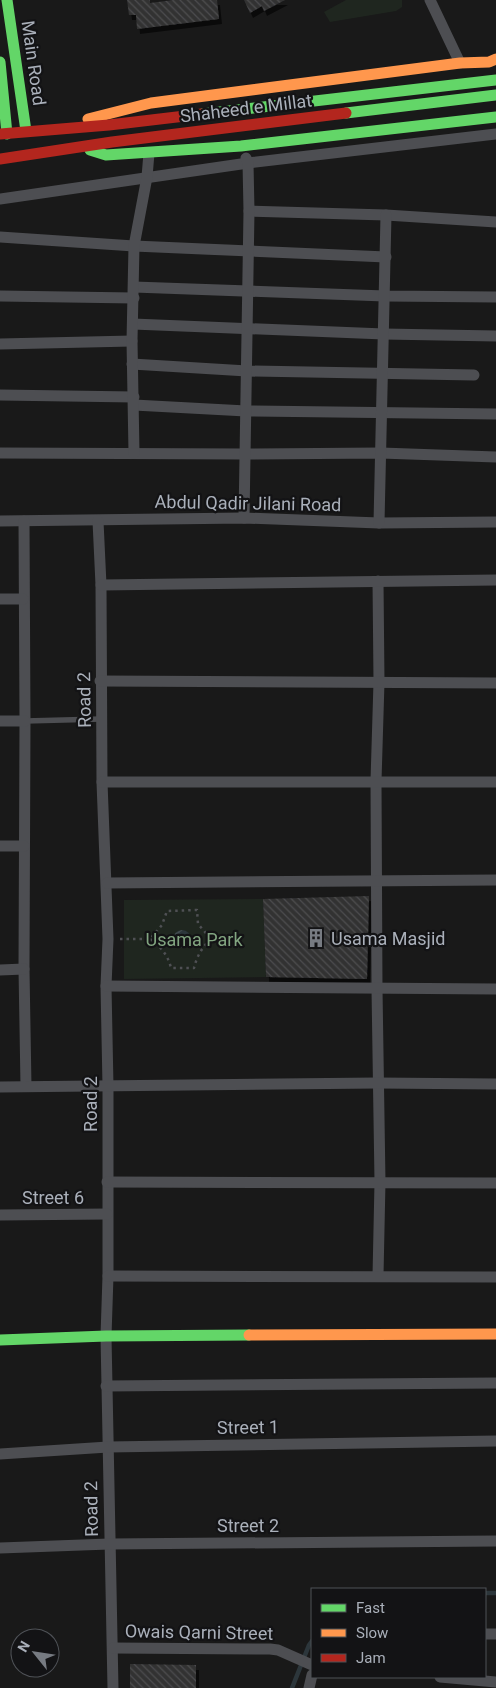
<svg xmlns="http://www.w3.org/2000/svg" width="496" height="1688" font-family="Roboto,sans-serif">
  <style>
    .green { fill: #1f261f }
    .water { fill: url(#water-waves) }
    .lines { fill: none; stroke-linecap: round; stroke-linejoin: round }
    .stream { stroke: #2c363b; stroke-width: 4.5 }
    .building { fill: url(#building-back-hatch); filter: url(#shadow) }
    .path { stroke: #4f5054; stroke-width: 2.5; stroke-dasharray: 2.5 4; stroke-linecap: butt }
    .lane { stroke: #4d4e52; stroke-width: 5.5 }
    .street { stroke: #4d4e52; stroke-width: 11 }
    .fast { stroke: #63d668; stroke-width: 11 }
    .slow { stroke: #ff974d; stroke-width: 11 }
    .jam { stroke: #b3261e; stroke-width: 11 }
    .labels { text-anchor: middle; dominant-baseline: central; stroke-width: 4.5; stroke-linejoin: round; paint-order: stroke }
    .street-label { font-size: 18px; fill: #aab0ba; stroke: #131315 }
    .poi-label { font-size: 18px; fill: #aab0ba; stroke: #131315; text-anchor: start }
    .park-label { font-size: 18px; fill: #82a581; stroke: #131315 }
  </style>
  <defs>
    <pattern id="water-waves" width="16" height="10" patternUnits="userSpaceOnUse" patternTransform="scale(1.25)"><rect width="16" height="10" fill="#2c363b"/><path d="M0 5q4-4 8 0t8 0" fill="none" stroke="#485155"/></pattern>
    <pattern id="building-back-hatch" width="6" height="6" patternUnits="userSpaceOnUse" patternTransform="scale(1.25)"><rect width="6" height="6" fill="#323233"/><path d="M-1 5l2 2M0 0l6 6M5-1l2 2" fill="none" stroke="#4d4d4e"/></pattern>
    <filter id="shadow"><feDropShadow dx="3" dy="5" stdDeviation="0" flood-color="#0009"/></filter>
  </defs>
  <rect width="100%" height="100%" fill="#191919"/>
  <g class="green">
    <polygon points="346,0 402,0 402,7 396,11 330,22 324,12"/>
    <polygon points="263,899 266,977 124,979 124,900"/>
  </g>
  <circle class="water" cx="182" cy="939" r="9"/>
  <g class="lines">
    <g class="stream">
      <polyline points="485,1593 496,1593"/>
      <polyline points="292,1688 309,1645 312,1641"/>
    </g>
  </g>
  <g class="building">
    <polygon points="127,0 150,0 150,3 173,0 217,0 219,19 137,29 136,15 129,15"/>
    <polygon points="244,0 285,0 264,11 262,6 250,13"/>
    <polygon points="369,896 367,979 266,977 263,899"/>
    <polygon points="130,1664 196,1665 196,1688 130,1688"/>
  </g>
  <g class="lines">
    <g class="path">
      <polyline points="120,939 150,939 162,925 167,911 197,910 198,924 211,939 229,939"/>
      <path d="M 150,939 C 161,947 168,955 171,968 L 194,968 C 197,956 202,947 211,939"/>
    </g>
    <polyline class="lane" points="25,721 102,719"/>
    <g class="street">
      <polyline points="430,0 460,63"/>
      <polyline points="0,199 248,163 496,134"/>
      <polyline points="249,211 386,215 496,222"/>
      <polyline points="0,237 134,246 386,257"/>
      <polyline points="134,287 385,296 496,297"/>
      <polyline points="0,296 134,298"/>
      <polyline points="133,324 384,334 496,336"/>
      <polyline points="0,344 132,341"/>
      <polyline points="132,364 247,371 474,375"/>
      <polyline points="0,395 134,397"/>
      <polyline points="134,405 246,411 496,414"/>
      <polyline points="0,453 245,454 381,453 496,457"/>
      <polyline points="134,453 132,341 134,246 147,177 149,153"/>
      <polyline points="244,518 249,211 248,163 246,158"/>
      <polyline points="0,521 244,518 379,523 496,522"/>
      <polyline points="24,521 25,721 24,969 26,1086"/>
      <polyline points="98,521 101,585 102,782 108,939 106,986 108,1086 108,1276 106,1336 113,1688"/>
      <polyline points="379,523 386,215"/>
      <polyline points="378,581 379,682 376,781 377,989 380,1182 378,1276"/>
      <polyline points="101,585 496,580"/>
      <polyline points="0,599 23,599"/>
      <polyline points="100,681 496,683"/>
      <polyline points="0,721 25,721"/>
      <polyline points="102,782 496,782"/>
      <polyline points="0,846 24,846"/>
      <polyline points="107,883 496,880"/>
      <polyline points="0,970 24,969"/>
      <polyline points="106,986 496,989"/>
      <polyline points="0,1087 377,1083 496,1084"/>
      <polyline points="107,1182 496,1183"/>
      <polyline points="0,1215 107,1214"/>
      <polyline points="108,1276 496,1277"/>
      <polyline points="106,1386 496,1383"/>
      <polyline points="0,1454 108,1447 496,1441"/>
      <polyline points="0,1548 109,1544 496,1541"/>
      <polyline points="485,1634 496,1634"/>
      <polyline points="113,1648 270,1649 278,1650 312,1665"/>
      <polyline points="440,1677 496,1682"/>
      <polyline points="309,1688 312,1675"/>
    </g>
    <g class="fast">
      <polyline points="7,0 26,131"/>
      <polyline points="0,62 7,134"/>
      <polyline points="346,113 496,95"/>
      <polyline points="202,114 496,80"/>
      <polyline points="90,150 106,155 241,146 496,117"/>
      <polyline points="0,1340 106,1336 249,1335"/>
    </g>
    <g class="slow">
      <polyline points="88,119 151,103 460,63 489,62 496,59"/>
      <polyline points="249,1335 496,1334"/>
    </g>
    <g class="jam">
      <polyline points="0,134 109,125 202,114"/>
      <polyline points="0,159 112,142 346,113"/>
    </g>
  </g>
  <defs>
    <g id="building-bare" transform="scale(1.5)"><path d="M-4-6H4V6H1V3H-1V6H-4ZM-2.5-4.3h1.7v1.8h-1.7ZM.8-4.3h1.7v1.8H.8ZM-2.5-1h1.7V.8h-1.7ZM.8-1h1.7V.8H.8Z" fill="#777b82" stroke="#131315" stroke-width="2.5" paint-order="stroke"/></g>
  </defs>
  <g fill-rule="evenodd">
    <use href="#building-bare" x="316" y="938"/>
  </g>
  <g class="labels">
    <g class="street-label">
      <text transform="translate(34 63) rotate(82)">Main Road</text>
      <text transform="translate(246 108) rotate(-7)">Shaheed e Millat</text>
      <text transform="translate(248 503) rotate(1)">Abdul Qadir Jilani Road</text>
      <text transform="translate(84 700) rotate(-91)">Road 2</text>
      <text transform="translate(90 1104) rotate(-90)">Road 2</text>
      <text x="53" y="1197">Street 6</text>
      <text transform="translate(248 1427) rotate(-1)">Street 1</text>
      <text transform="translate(91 1509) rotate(-91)">Road 2</text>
      <text x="248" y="1525">Street 2</text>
      <text transform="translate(199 1632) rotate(1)">Owais Qarni Street</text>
    </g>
    <g class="poi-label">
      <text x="331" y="938">Usama Masjid</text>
    </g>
    <g class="park-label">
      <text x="194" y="939">Usama Park</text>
    </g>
  </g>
  <rect x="311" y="1588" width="175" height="90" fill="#131315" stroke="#4f5257"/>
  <rect x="321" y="1604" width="25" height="8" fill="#63d668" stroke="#4f5257"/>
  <text x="356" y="1613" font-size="15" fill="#aab0ba">Fast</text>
  <rect x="321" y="1629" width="25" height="8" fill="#ff974d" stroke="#4f5257"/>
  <text x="356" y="1638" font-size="15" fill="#aab0ba">Slow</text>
  <rect x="321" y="1654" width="25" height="8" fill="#b3261e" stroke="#4f5257"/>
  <text x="356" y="1663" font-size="15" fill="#aab0ba">Jam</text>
  <g transform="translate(35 1653) rotate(300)"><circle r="24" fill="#131315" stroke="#4f5257"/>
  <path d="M0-4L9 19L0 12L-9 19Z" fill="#777b82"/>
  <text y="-8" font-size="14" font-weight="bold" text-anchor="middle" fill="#aab0ba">N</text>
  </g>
</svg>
